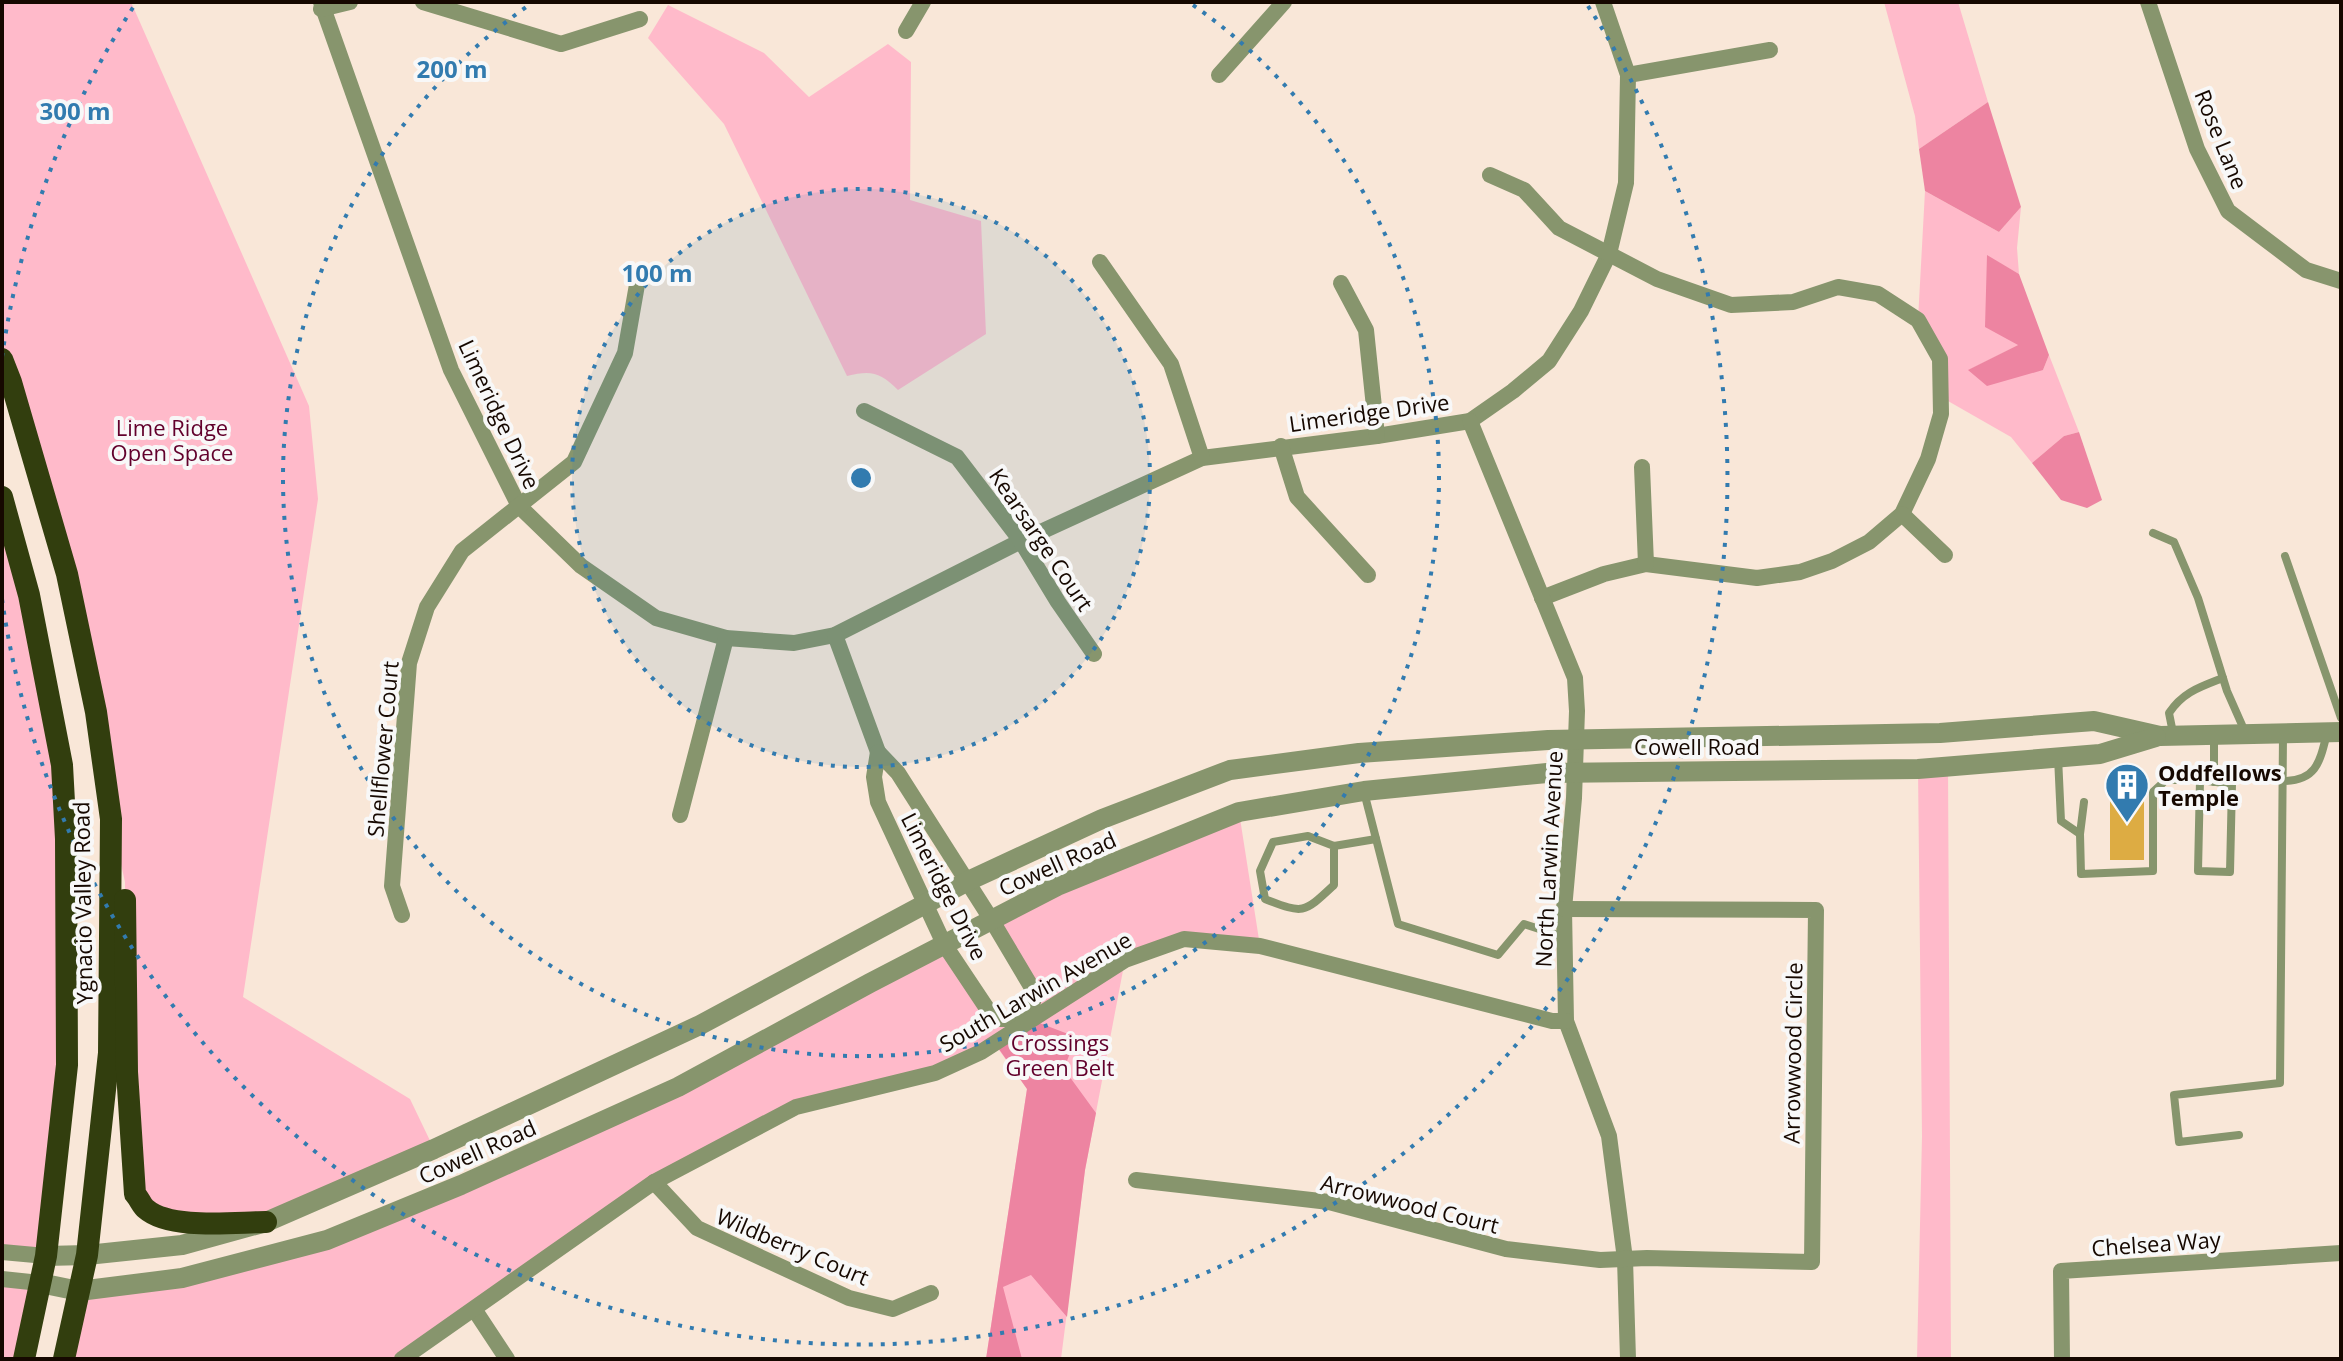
<svg xmlns="http://www.w3.org/2000/svg" width="2343" height="1361" font-family="'Open Sans',sans-serif">
  <style>
    .green { fill: #ffbaca }
    .forest { fill: #ed84a1 }
    .building { fill: #ddac43 }
    .lines { fill: none; stroke-linecap: round; stroke-linejoin: round }
    .service { stroke: #87956d; stroke-width: 8 }
    .minor { stroke: #87956d; stroke-width: 16 }
    .tertiary { stroke: #87956d; stroke-width: 20 }
    .trunk { stroke: #323e0e; stroke-width: 22 }
    .ring { fill: none; stroke: #327baf; stroke-width: 4; stroke-dasharray: 4 8 }
    .labels { text-anchor: middle; dominant-baseline: central; stroke-width: 8; stroke-linejoin: round; paint-order: stroke }
    .street-label { font-size: 22px; fill: #160800; stroke: #f8f8f8 }
    .park-label { font-size: 22px; fill: #62002c; stroke: #f8f8f8 }
    .poi-label { font-size: 22px; font-weight: bold; fill: #160800; stroke: #f8f8f8; text-anchor: start }
    .centre { fill: #327baf; stroke: #f8f8f8; stroke-width: 4 }
    .ring-label { font-size: 24px; text-anchor: middle; font-weight: bold; fill: #327baf; stroke: #f8f8f8; stroke-width: 8; stroke-linejoin: round; paint-order: stroke }
  </style>
  <rect width="100%" height="100%" fill="#f9e7d8"/>
  <g class="green">
    <polygon points="2,2 131,2 309,406 318,499 243,997 410,1099 434,1149 266,1222 146,1209 127,1072 125,882 111,819 96,712 2,359"/>
    <polygon points="1884,2 1958,2 1988,102 1919,149 1915,116"/>
    <path d="M 668,5 L 764,53 L 809,97 L 888,44 L 911,62 L 910,200 L 981,221 L 986,334 L 898,390 C 880,372 871,370 847,376 L 724,124 L 648,38 Z"/>
    <polygon points="1925,191 1999,232 2021,207 2017,248 2019,274 1987,256 2018,345 1969,370 2043,370 2049,355 2079,432 2064,436 2032,463 2011,437 1941,397 1940,359 1918,320"/>
    <polygon points="2,498 66,839 67,1065 46,1256 2,1252"/>
    <polygon points="1948,766 1951,1359 1917,1359 1922,1136 1918,769"/>
    <polygon points="1239,812 1260,946 1184,939 1125,960 1085,1170 1061,1359 986,1359 1027,1089 994,1043 981,1052 796,1107 654,1182 402,1359 64,1359 79,1291 182,1278 461,1185 944,944 994,1019 1029,1019 1035,993 991,919"/>
    <polygon points="2,1279 40,1283 24,1359 2,1359"/>
  </g>
  <g class="forest">
    <polygon points="1988,102 2021,207 1999,232 1925,191 1919,149"/>
    <polygon points="1987,255 2019,274 2049,355 2043,370 1987,386 1968,370 2018,345 1985,327"/>
    <polygon points="2079,432 2102,500 2087,508 2061,500 2032,463 2064,436"/>
    <polygon points="1029,1019 1076,1037 1064,1069 1096,1113 1085,1170 1067,1317 1031,1275 1003,1287 1022,1359 986,1359 1027,1089 994,1042"/>
  </g>
  <rect class="building" x="2110" y="788" width="34" height="72"/>
  <g class="lines">
    <g class="service">
      <polyline points="2153,533 2174,542 2198,598 2227,691 2246,734"/>
      <polyline points="2285,556 2341,718"/>
      <path d="M 2173,733 L 2169,713 C 2183,692 2200,687 2223,678"/>
      <polyline points="2058,757 2061,821 2080,834 2084,802"/>
      <path d="M 2283,781 C 2317,781 2320,761 2327,733"/>
      <polyline points="2214,782 2214,735"/>
      <polyline points="1364,792 1398,924 1498,955 1524,924 1564,937"/>
      <polyline points="2080,834 2081,874 2153,871 2153,792 2166,780 2200,780 2198,871 2230,872 2232,784 2200,780"/>
      <path d="M 1334,846 L 1334,885 C 1303,914 1304,914 1265,899 L 1260,871 L 1273,842 L 1308,836 L 1334,846 L 1376,839"/>
      <polyline points="2239,1135 2179,1142 2174,1095 2280,1083 2283,736"/>
    </g>
    <g class="minor">
      <polyline points="321,2 451,370 519,506 581,566 656,618 726,638 794,643 835,635 1021,541 1202,458 1377,436 1470,421 1513,391 1549,361 1581,311 1609,254 1626,183 1628,75 1603,2"/>
      <polyline points="423,2 561,44 640,19"/>
      <polyline points="2148,2 2197,149 2228,211 2306,270 2341,281"/>
      <polyline points="321,9 350,2"/>
      <polyline points="906,31 923,2"/>
      <polyline points="1219,75 1284,2"/>
      <polyline points="1628,75 1770,50"/>
      <polyline points="1490,175 1524,190 1559,228 1657,279 1731,305 1793,302 1838,287 1878,294 1918,320 1940,359 1941,414 1928,459 1902,514 1869,542 1832,561 1800,572 1757,578 1646,564 1604,574 1542,598"/>
      <polyline points="1100,262 1171,364 1202,458"/>
      <polyline points="1341,283 1366,330 1377,436"/>
      <polyline points="864,411 957,457 1021,541 1058,602 1094,654"/>
      <polyline points="1470,421 1575,678 1577,711 1574,798 1564,909 1566,1021 1609,1136 1625,1259 1628,1359"/>
      <polyline points="1281,446 1297,497 1368,575"/>
      <polyline points="1642,467 1646,564"/>
      <polyline points="1902,514 1945,555"/>
      <polyline points="835,635 878,752"/>
      <polygon points="878,752 898,773 991,919 1035,993 1029,1019 994,1019 944,944 878,802 874,777"/>
      <polyline points="680,815 726,638"/>
      <polyline points="402,915 392,886 409,663 427,607 462,551 574,462 625,353 638,279"/>
      <polyline points="1136,1180 1329,1202 1506,1249 1600,1260 1647,1258 1812,1262 1816,910 1564,909"/>
      <polyline points="654,1182 697,1228 849,1298 893,1309 931,1293"/>
      <polyline points="2,1252 46,1256"/>
      <polyline points="2,1279 40,1283"/>
      <polyline points="474,1309 507,1359"/>
      <polyline points="402,1359 654,1182 796,1107 935,1073 981,1052 1125,960 1184,939 1260,946 1552,1021 1566,1021"/>
      <polyline points="2062,1359 2061,1271 2341,1253"/>
    </g>
    <g class="tertiary">
      <polyline points="46,1256 87,1255 182,1245 266,1222 434,1149 700,1025 968,881 1102,819 1230,770 1359,753 1548,740 1940,733 2094,721 2160,736 2341,732"/>
      <polyline points="40,1283 79,1291 182,1278 327,1240 461,1185 678,1087 870,983 1057,886 1239,812 1364,791 1547,773 1918,769 2100,754 2156,737"/>
    </g>
    <g class="trunk">
      <polyline points="2,359 11,382 67,574 96,712 111,819 109,1053 87,1255 64,1359"/>
      <polyline points="2,497 29,595 62,765 66,839 67,1065 46,1256 24,1359"/>
      <path d="M 125,900 L 127,1072 L 135,1194 C 139,1198 142,1206 146,1209 C 170,1230 235,1222 266,1222"/>
    </g>
  </g>
  <circle cx="861" cy="478" r="289" fill="#327baf" fill-opacity=".12"/>
  <g class="ring">
    <circle cx="861" cy="478" r="289"/>
    <path d="M1193 5A578 578 0 1 1 529 5"/>
    <path d="M2 357A867 867 0 0 1 134 6M1588 6A867 867 0 1 1 2 599"/>
  </g>
  <defs>
    <g id="building-pin" transform="scale(2.3)"><path d="M0 17L-7.5 6A9.5 9.5 0 1 1 7.5 6Z" fill="#327baf" stroke="#f8f8f8"/><path d="M-4-6H4V6H1V3H-1V6H-4ZM-2.5-4.3h1.7v1.8h-1.7ZM.8-4.3h1.7v1.8H.8ZM-2.5-1h1.7V.8h-1.7ZM.8-1h1.7V.8H.8Z" fill="#fff"/></g>
  </defs>
  <g fill-rule="evenodd">
    <use href="#building-pin" x="2127" y="785"/>
  </g>
  <g class="labels">
    <g class="street-label">
      <text transform="translate(2222 139) rotate(68)">Rose Lane</text>
      <text transform="translate(1369 412) rotate(-8)">Limeridge Drive</text>
      <text transform="translate(500 414) rotate(65)">Limeridge Drive</text>
      <text transform="translate(1042 539) rotate(56)">Kearsarge Court</text>
      <text x="1697" y="746">Cowell Road</text>
      <text transform="translate(382 749) rotate(-85)">Shellflower Court</text>
      <text transform="translate(1548 859) rotate(-87)">North Larwin Avenue</text>
      <text transform="translate(1057 863) rotate(-24)">Cowell Road</text>
      <text transform="translate(945 886) rotate(63)">Limeridge Drive</text>
      <text transform="translate(82 903) rotate(-91)">Ygnacio Valley Road</text>
      <text transform="translate(1035 991) rotate(-30)">South Larwin Avenue</text>
      <text transform="translate(1792 1053) rotate(-89)">Arrowwood Circle</text>
      <text transform="translate(477 1151) rotate(-24)">Cowell Road</text>
      <text transform="translate(1410 1203) rotate(14)">Arrowwood Court</text>
      <text transform="translate(2156 1243) rotate(-4)">Chelsea Way</text>
      <text transform="translate(793 1246) rotate(23)">Wildberry Court</text>
    </g>
    <g class="park-label">
      <text x="172" y="427">Lime Ridge<tspan x="172" dy="25">Open Space</tspan></text>
      <text x="1060" y="1042">Crossings<tspan x="1060" dy="25">Green Belt</tspan></text>
    </g>
    <g class="poi-label">
      <text x="2158" y="772">Oddfellows<tspan x="2158" dy="25">Temple</tspan></text>
    </g>
  </g>
  <circle cx="861" cy="478" r="12" class="centre"/>
  <g class="ring-label">
    <text x="452" y="78">200 m</text>
    <text x="75" y="120">300 m</text>
    <text x="657" y="282">100 m</text>
  </g>
  <rect width="2343" height="1361" fill="none" stroke="#160800" stroke-width="8"/>
</svg>
